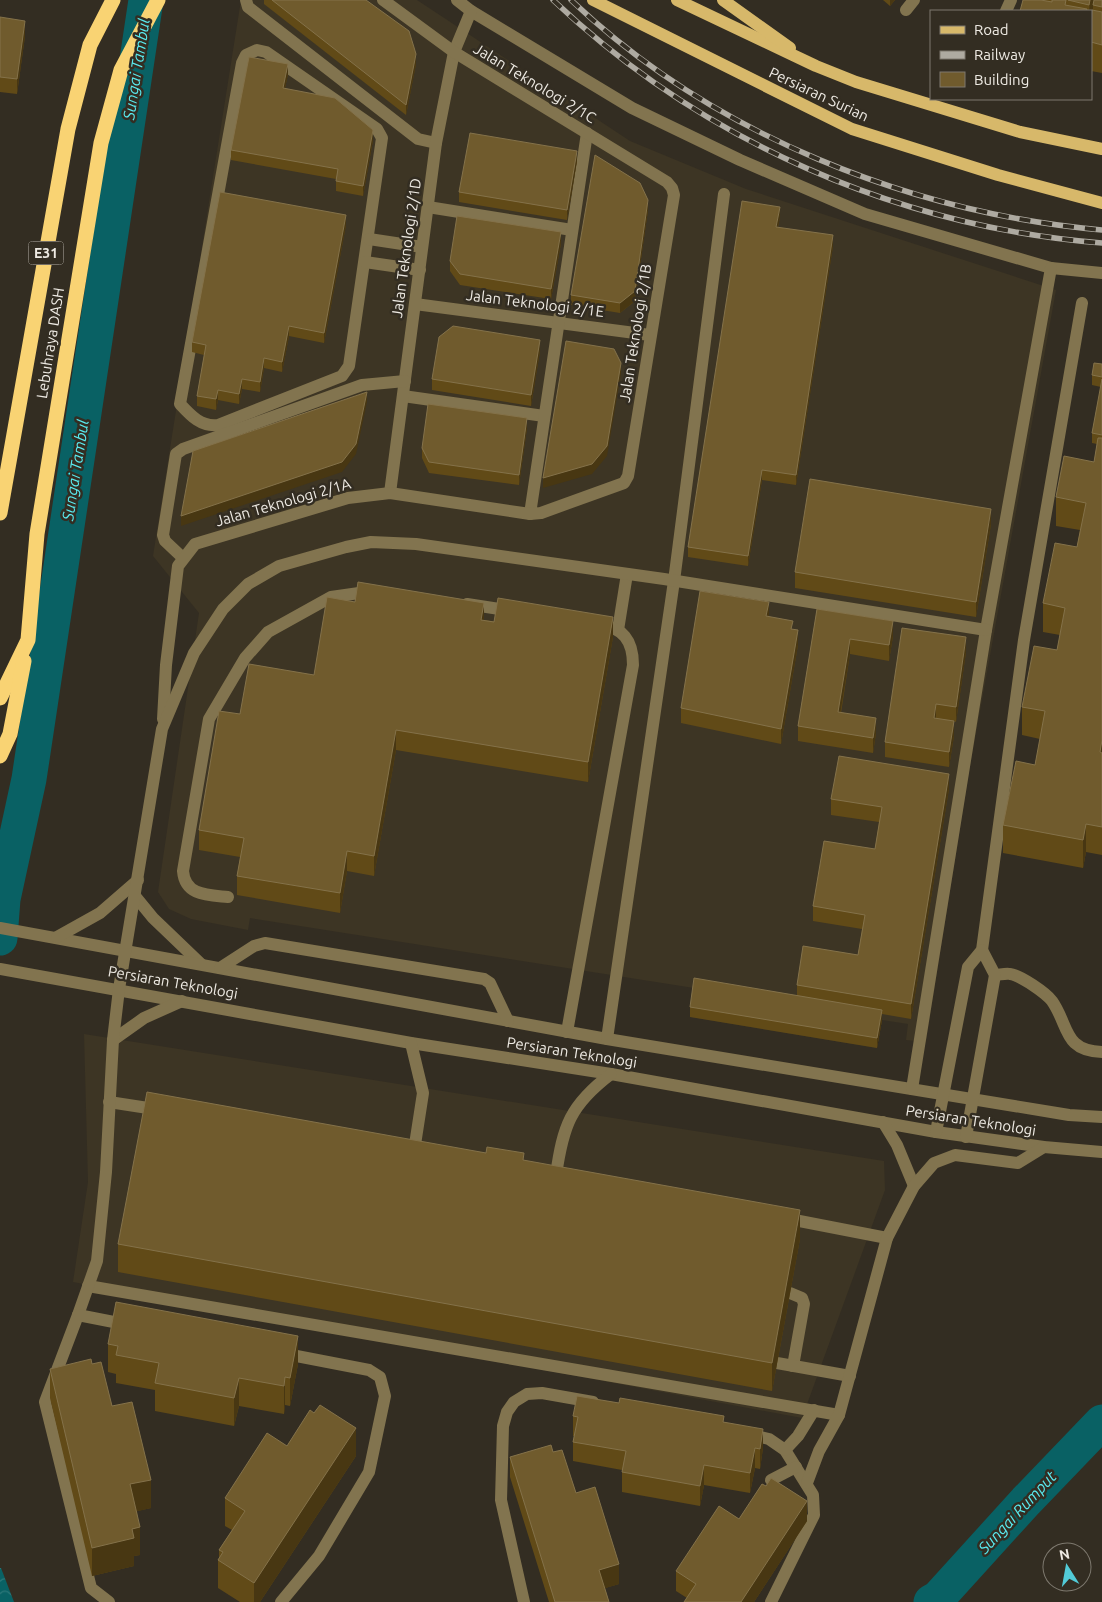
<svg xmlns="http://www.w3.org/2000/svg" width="1102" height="1602" font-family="Ubuntu,sans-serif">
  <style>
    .commercial { fill: #3d3524 }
    .water { fill: url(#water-waves) }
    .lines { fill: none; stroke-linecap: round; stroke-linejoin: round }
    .river { stroke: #096164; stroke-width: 35 }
    .minor { stroke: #82744f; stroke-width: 12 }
    .major { stroke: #d7b86a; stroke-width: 12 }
    .highway { stroke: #f9d373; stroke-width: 15 }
    .rail-casing { stroke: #aeaaa1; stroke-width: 5.5 }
    .rail { stroke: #332d22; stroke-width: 4; stroke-dasharray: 11; stroke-linecap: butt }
    .wall { fill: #614a17 }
    .shaded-wall { fill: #483712 }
    .building { fill: #705b2d; stroke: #84724a }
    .labels { text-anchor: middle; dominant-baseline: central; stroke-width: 5; stroke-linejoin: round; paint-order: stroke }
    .shield { fill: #332d22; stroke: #b6b1a9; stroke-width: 1 }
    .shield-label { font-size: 14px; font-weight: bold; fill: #eeeae3 }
    .street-label { font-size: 15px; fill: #eeeae3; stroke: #332d22 }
    .water-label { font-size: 16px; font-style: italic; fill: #5aebf0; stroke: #332d22 }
  </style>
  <defs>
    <pattern id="water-waves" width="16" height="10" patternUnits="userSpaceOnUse" patternTransform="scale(1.25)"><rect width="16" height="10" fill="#096164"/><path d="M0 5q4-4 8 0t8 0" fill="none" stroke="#2d787a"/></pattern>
  </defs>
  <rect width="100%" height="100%" fill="#332d22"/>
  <g class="commercial">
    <polygon points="241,0 417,0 630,141 746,189 1056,290 969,772 926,1042 906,1040 908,1024 882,1020 877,1048 690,1017 694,988 250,918 248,930 191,919 169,909 158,892 199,613 153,556"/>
    <polygon points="84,1034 884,1161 885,1190 802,1418 73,1282 88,1182"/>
  </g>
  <polygon class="water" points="0,1568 1,1568 14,1602 0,1602"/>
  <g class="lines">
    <g class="river">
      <polyline points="0,938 3,899 29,779 146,0"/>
      <polyline points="931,1602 938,1598 1026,1501 1102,1422"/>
    </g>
    <g class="minor">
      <polyline points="246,0 248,7 418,139 436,143"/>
      <polyline points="457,0 471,11 632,108 740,160 865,214 1051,268 1102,273"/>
      <polyline points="906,10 914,0"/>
      <polyline points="1006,11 1011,0"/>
      <path d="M 257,50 L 266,52 L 377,129 L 382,138 L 349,366 L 342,376 L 218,425 C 201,427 191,416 180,404 L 242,63 L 246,55 Z"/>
      <polyline points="428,207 572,230"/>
      <polyline points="369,239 422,247"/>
      <polyline points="365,262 420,270"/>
      <polyline points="415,304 650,335"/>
      <polyline points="403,396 544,416"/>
      <polyline points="390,493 436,143 454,52 471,11"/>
      <polyline points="530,514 587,133"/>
      <polyline points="183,558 165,541 163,535 176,454 183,449 362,385 405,381"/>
      <polyline points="467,604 512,611"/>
      <polyline points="618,630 627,574"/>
      <polyline points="163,719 166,665 178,566 195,544 348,498 390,493 530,514 541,513 624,483 628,476 674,195 672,188 667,182 454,52 383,0"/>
      <polyline points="135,896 153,918 201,964"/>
      <path d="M 228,897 C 208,895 185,896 183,871 L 209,719 L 245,658 L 268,632 L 331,597 L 373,591"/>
      <polyline points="0,928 607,1039 1069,1115 1102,1117"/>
      <polyline points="57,937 100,913 138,880"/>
      <polyline points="220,968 254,946 265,943 484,979 490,983 508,1021"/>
      <polyline points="0,969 411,1043 611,1074 936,1132 1044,1147 1102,1152"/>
      <path d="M 995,975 C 999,975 1006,973 1010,974 C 1020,975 1046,993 1052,1001 C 1069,1025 1063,1051 1102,1052"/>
      <path d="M 567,1032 L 633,665 C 633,640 623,628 599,624"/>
      <polyline points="607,1039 674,581 724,194"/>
      <polyline points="113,1040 144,1018 182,1001"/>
      <polyline points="411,1043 423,1093 414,1151"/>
      <polyline points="912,1089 986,630 1051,268"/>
      <polyline points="109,1102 161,1110"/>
      <polyline points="883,1122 897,1145 914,1186"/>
      <polyline points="936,1132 968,967 982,950 1024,640 1082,303"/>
      <polyline points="966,1137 995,975 982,950"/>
      <path d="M 556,1175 C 563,1126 570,1105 611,1074"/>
      <polyline points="784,1218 887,1238"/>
      <polyline points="88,1286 839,1415"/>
      <polyline points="790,1293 802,1298 804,1304 793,1366"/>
      <polyline points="78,1315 97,1261 106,1172 113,1040 119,989 162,729 194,653 223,609 248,584 279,566 346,547 371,542 416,544 664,579 986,630"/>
      <polyline points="777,1363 850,1376"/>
      <polyline points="747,1434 769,1439 785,1450 813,1495 814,1515 771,1602"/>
      <polyline points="785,1450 798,1436 814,1410"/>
      <polyline points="771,1480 796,1467"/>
      <polyline points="807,1483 819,1451 839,1415 887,1238 914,1186 934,1163 955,1155 1018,1163 1044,1147"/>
      <polyline points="109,1602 91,1588 45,1402 78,1315 129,1325"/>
      <polyline points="281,1602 319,1556 369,1472 385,1396 380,1377 369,1370 281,1353"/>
      <polyline points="524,1602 501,1500 503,1426 507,1412 514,1402 527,1394 542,1393 593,1402"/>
    </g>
    <g class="major">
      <polyline points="593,0 852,129 998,175 1102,203"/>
      <polyline points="677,0 816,66 856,82 1020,132 1102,149"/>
      <polyline points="723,0 790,48"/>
    </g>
    <g class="highway">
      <polyline points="0,513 68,129 90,45 113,0"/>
      <polyline points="0,698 28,640 37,534 101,143 121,70 158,0"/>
      <polyline points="0,756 10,734 24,661"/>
    </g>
    <g class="rail-casing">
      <g id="rail">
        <path d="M 553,0 C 702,141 898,227 1102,243"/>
        <path d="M 571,0 C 712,134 910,213 1102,230"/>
      </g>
    </g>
    <use href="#rail" class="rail"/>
  </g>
  <g class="wall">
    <polygon points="264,0 366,0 416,64 406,115 264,4"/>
    <polygon points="883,0 895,0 890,6"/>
    <polygon points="1023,0 1102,0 1102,73 1091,71 1091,11 1020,11"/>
    <polygon points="0,17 25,36 17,94 0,92"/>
    <polygon points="288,74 285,88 373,140 363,196 336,191 336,179 231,160 231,150"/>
    <polygon points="577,161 567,220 459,202 459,192"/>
    <polygon points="648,210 635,301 620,313 571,305 571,295"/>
    <polygon points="780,217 778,227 833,246 796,485 762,480 748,566 688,557 688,547"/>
    <polygon points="346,225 324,343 289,336 282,372 264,368 260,392 242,389 239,404 218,400 216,410 197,406 197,396 204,355 192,352 192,342"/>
    <polygon points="561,243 551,299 460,285 450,271 450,261"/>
    <polygon points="540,351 531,406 432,390 432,379"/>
    <polygon points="1102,364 1102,855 1086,852 1083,868 1003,853 1003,825 1035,765 1040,739 1022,735 1022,707 1057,650 1060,635 1043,632 1043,603 1077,547 1080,530 1056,526 1056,497 1094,462 1097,444 1092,443 1092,433 1101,387 1092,385 1092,375"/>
    <polygon points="527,428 519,485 429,473 422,458 422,448"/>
    <polygon points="991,524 976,617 795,588 795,572"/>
    <polygon points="355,602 484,620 613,637 588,782 396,750 374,876 347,871 340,913 237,895 237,876 240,857 199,850 199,830 240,714 314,675"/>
    <polygon points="817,609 893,636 889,661 850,654 841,713 876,733 873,753 798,741 798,726"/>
    <polygon points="769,617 798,645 781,744 681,723 681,708"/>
    <polygon points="966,652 956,722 954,721 954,736 949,767 885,757 885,742"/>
    <polygon points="949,789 911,1019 882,1014 882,1020 877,1048 690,1017 690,1007 797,995 797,985 858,955 862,929 813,921 813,906 875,849 879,822 831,815 831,799"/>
    <polygon points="800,1239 772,1391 118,1272 118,1244"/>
    <polygon points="108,1344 298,1364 290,1406 285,1405 284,1414 239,1406 234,1426 155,1411 155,1390 116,1383 116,1374 108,1372"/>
    <polygon points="92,1364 112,1406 151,1508 137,1511 140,1555 134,1556 134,1566 92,1576 50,1398 50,1369"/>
    <polygon points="573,1416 724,1422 763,1448 760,1469 755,1468 750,1493 704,1485 700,1506 622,1492 622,1470 573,1461 573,1442 574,1436 573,1436"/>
    <polygon points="287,1446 356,1456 260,1602 240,1602 218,1588 218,1560 219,1558 219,1550 232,1530 225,1526 225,1498"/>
    <polygon points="510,1457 576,1493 619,1584 605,1588 609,1602 549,1602 510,1477"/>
    <polygon points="739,1519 807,1521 754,1602 684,1602 687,1598 676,1591 676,1571"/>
  </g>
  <g class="shaded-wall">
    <polygon points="890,0 895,0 890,6"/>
    <polygon points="1090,0 1096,0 1093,5 1093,15 1091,25 1091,11 1089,11"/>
    <polygon points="25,21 25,36 17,94 17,79"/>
    <polygon points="416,54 416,64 406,115 406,105"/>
    <polygon points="288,64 288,74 283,98 283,88"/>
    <polygon points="373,130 373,140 363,196 363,186"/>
    <polygon points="577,151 577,161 567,220 567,210"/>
    <polygon points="648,200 648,210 635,301 620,313 620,303"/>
    <polygon points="780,207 780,217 776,237 776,227"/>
    <polygon points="346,215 346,225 324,343 324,333"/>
    <polygon points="561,232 561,243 551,299 551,289"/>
    <polygon points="833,235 833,246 796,485 796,475"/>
    <polygon points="289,326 289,336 282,372 282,362"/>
    <polygon points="540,340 540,351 531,406 531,395"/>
    <polygon points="264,358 264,368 260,392 260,382"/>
    <polygon points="621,363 621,373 607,456 592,474 543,488 543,478"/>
    <polygon points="242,379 242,389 239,404 239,394"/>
    <polygon points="218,390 218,400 216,410 216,399"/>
    <polygon points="367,392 367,402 356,454 342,472 181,526 181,516"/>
    <polygon points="527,418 527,428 519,485 519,475"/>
    <polygon points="762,470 762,480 748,566 748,556"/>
    <polygon points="991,509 991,524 976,617 976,602"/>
    <polygon points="769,602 769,618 766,616"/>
    <polygon points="484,603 484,623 481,620"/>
    <polygon points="613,617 613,637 588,782 588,762"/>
    <polygon points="893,621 893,636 889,661 889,645"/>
    <polygon points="798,630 798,645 781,744 781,729"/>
    <polygon points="966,637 966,652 956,722 956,707"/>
    <polygon points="850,639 850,654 838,727 838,712"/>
    <polygon points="936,704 936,719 934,718"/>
    <polygon points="876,718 876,733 873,753 873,738"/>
    <polygon points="954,721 954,736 949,767 949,752"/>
    <polygon points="396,730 396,750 374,876 374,856"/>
    <polygon points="1102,740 1102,768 1100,752"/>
    <polygon points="949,774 949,789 911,1019 911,1004"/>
    <polygon points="1086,824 1086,852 1083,868 1083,840"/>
    <polygon points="347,851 347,871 340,913 340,893"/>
    <polygon points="882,1010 882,1020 877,1048 877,1038"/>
    <polygon points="800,1210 800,1239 772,1391 772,1363"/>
    <polygon points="298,1336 298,1364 290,1406 290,1378"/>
    <polygon points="285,1377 285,1405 284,1414 284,1386"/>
    <polygon points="239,1378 239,1406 234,1426 234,1398"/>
    <polygon points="356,1428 356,1456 260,1602 254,1602 254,1583"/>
    <polygon points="763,1429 763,1448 760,1469 760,1449"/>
    <polygon points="755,1448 755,1468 750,1493 750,1473"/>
    <polygon points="704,1465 704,1485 700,1506 700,1486"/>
    <polygon points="151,1480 151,1508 130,1513 130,1484"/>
    <polygon points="807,1501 807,1521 754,1602 741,1602"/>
    <polygon points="140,1527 140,1555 134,1556 134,1566 92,1576 92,1548 132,1529"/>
    <polygon points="619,1564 619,1584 599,1590 599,1570"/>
  </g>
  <g class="building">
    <polygon points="272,0 366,0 409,31 416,54 406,105"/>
    <polygon points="1023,0 1041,0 1052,2 1052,0 1066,0 1065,5 1087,9 1086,11 1020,11"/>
    <polygon points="1068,0 1090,0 1089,5"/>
    <polygon points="1094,0 1102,0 1102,7 1093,5"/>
    <polygon points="1092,10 1102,12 1102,45 1091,42 1091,18"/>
    <polygon points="0,17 25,21 17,79 0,77"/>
    <polygon points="249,57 288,64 283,88 335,98 373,130 363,186 336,181 338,169 231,150"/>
    <polygon points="470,133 577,151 567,210 459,192"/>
    <polygon points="595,155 640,183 648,200 635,291 620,303 571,295"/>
    <polygon points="220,192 346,215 324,333 289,326 282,362 264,358 260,382 242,379 239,394 218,390 216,399 197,396 206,345 192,342"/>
    <polygon points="742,201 780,207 776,227 833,235 796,475 762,470 748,556 688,547"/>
    <polygon points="457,216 561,232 551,289 460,274 450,261"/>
    <polygon points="453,326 540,340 531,395 432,379 439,337"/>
    <polygon points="566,341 614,349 621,363 607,446 592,464 543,478"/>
    <polygon points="1094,363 1102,364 1102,377 1092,375"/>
    <polygon points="1102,379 1102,435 1092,433"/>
    <polygon points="367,392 356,444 342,462 181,516 193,451"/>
    <polygon points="428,404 527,418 519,475 429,462 422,448"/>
    <polygon points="1098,438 1102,438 1102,740 1100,752 1102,753 1102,827 1086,824 1083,840 1003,825 1016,761 1035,765 1045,711 1022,707 1034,646 1057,650 1065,608 1043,603 1055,543 1077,547 1086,503 1056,497 1064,456 1094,462"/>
    <polygon points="810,479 991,509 976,602 795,572"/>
    <polygon points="358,582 484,603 481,620 494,622 498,598 613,617 588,762 396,730 374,856 347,851 340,893 237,876 244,838 199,830 219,711 240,714 249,664 314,675 327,597 355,602"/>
    <polygon points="700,591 769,602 766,616 793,621 791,629 798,630 781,729 681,708"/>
    <polygon points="817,609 893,621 889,645 850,639 838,712 876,718 873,738 798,726"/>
    <polygon points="902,628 966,637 956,707 936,704 934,718 954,721 949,752 885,742"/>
    <polygon points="839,756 949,774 911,1004 797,985 803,946 858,955 865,915 813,906 824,841 875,849 882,807 831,799"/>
    <polygon points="694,978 882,1010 877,1038 690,1007"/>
    <polygon points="147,1092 486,1153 487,1147 524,1153 523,1160 800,1210 772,1363 118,1244"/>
    <polygon points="116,1302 298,1336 290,1378 285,1377 284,1386 239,1378 234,1398 155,1383 159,1363 116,1355 118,1346 108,1344"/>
    <polygon points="91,1359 92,1364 101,1362 112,1406 132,1402 151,1480 130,1484 140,1527 132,1529 134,1538 92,1548 50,1369"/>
    <polygon points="577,1396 619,1403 620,1398 724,1416 723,1422 763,1429 760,1449 755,1448 750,1473 704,1465 700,1486 622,1472 626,1451 573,1442 578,1417 573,1416"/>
    <polygon points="320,1405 356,1428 254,1583 218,1560 223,1552 219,1550 245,1511 225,1498 267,1433 287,1446 310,1410 314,1413"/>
    <polygon points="551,1445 553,1452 562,1450 576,1493 595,1487 619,1564 599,1570 609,1602 555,1602 510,1457"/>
    <polygon points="771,1478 807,1501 741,1602 684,1602 696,1584 676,1571 719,1506 739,1519 762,1484 766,1486"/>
  </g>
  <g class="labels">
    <rect class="shield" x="28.5" y="241.5" width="35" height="23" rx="4"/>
    <g class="shield-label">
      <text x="46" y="253">E31</text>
    </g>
    <g class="street-label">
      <text transform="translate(535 83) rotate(31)">Jalan Teknologi 2/1C</text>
      <text transform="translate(819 94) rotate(25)">Persiaran Surian</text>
      <text transform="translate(406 248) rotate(-82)">Jalan Teknologi 2/1D</text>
      <text transform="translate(535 303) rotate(7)">Jalan Teknologi 2/1E</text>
      <text transform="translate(635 333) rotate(-81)">Jalan Teknologi 2/1B</text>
      <text transform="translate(50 343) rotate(-81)">Lebuhraya DASH</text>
      <text transform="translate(283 502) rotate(-16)">Jalan Teknologi 2/1A</text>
      <text transform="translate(173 982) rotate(10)">Persiaran Teknologi</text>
      <text transform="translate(572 1052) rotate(9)">Persiaran Teknologi</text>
      <text transform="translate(971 1120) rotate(9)">Persiaran Teknologi</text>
    </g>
    <g class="water-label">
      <text transform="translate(136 69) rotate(-81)">Sungai Tambul</text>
      <text transform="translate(75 470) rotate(-81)">Sungai Tambul</text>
      <text transform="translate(1017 1512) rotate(-47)">Sungai Rumput</text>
    </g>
  </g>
  <rect x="930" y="10" width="162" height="90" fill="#332d22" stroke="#7e796f"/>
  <rect x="940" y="26" width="25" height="8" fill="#d7b86a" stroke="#7e796f"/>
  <text x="974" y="35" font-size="15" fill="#eeeae3">Road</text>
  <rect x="940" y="51" width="25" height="8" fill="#aeaaa1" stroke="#7e796f"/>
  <text x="974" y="60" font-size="15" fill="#eeeae3">Railway</text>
  <rect x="940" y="72" width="25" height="15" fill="#705b2d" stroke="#7e796f"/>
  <text x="974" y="85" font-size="15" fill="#eeeae3">Building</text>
  <g transform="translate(1067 1567) rotate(349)"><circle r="24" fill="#332d22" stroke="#7e796f"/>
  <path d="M0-4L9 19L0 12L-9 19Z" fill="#52cbd7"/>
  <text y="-8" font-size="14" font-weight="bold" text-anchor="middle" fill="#eeeae3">N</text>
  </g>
</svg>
